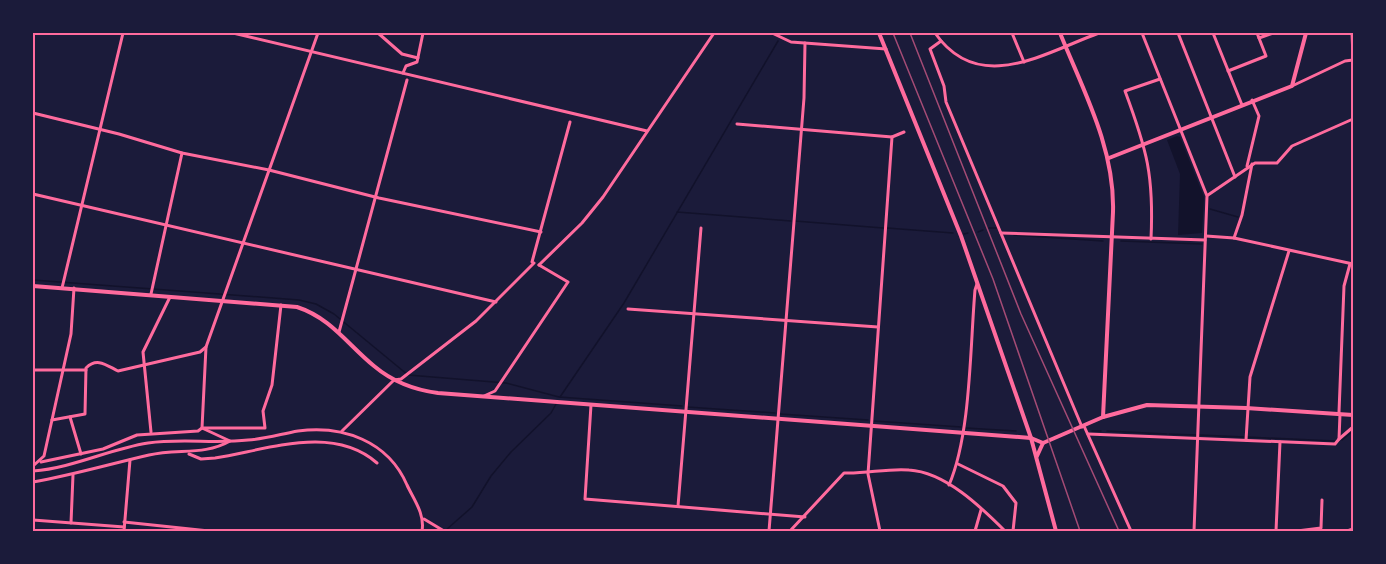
<svg xmlns="http://www.w3.org/2000/svg" width="1386" height="564" font-family="Signika,sans-serif">
  <style>
    .water { fill: #12122b }
    .lines { fill: none; stroke-linecap: round; stroke-linejoin: round }
    .stream { stroke: #12122b; stroke-width: 1.5 }
    .minor { stroke: #ff6b9d; stroke-width: 3 }
    .tertiary { stroke: #ff6b9d; stroke-width: 4 }
    .rail { stroke: #a44b75; stroke-width: 1.5 }
    .neatline { fill: none; stroke: #ff6b9d; stroke-width: 2 }
  </style>
  <rect width="100%" height="100%" fill="#1b1b3a"/>
  <polygon class="water" points="1177,136 1180,137 1204,197 1202,233 1178,235 1180,174 1167,140"/>
  <g class="lines">
    <g class="stream">
      <polyline points="1210,209 1238,217"/>
      <polyline points="677,212 791,221"/>
      <polyline points="795,221 883,228"/>
      <polyline points="887,228 953,233"/>
      <polyline points="989,228 996,228"/>
      <polyline points="978,232 983,230"/>
      <polyline points="964,234 968,233"/>
      <polyline points="1014,235 1103,241"/>
      <polyline points="1121,241 1202,244"/>
      <polyline points="33,280 299,300 316,304 334,314 408,375 506,383 559,397 682,406"/>
      <polyline points="560,397 624,303 778,41"/>
      <polyline points="687,407 775,413"/>
      <polyline points="780,414 868,420"/>
      <polyline points="874,421 961,427"/>
      <polyline points="966,428 1016,431"/>
      <polyline points="1092,431 1101,431"/>
      <polyline points="1107,431 1167,434"/>
      <polyline points="1169,434 1196,435"/>
      <polyline points="1200,435 1244,437"/>
      <polyline points="1247,437 1335,441"/>
      <polyline points="1342,440 1353,431"/>
      <polyline points="446,530 472,507 491,476 511,452 551,413 556,404"/>
    </g>
    <g class="minor">
      <polyline points="233,33 647,131"/>
      <polyline points="378,33 402,54 418,58"/>
      <polyline points="772,33 791,42 886,49"/>
      <path d="M 935,33 C 979,96 1044,53 1099,33"/>
      <polyline points="1012,33 1024,62"/>
      <polyline points="1142,33 1207,196 1194,531"/>
      <polyline points="1178,33 1235,177"/>
      <polyline points="1213,33 1242,105"/>
      <polyline points="1352,33 1353,57"/>
      <polyline points="1259,38 1273,33"/>
      <polyline points="941,41 930,49 944,86 946,102 1082,427"/>
      <polyline points="1228,71 1266,56 1257,33"/>
      <polyline points="403,73 406,66 417,62 423,33"/>
      <polyline points="1292,86 1345,61 1353,60"/>
      <polyline points="33,113 119,134 182,153 269,170 379,198 541,232"/>
      <polyline points="737,124 892,137 904,132"/>
      <polyline points="1247,166 1259,116 1252,100"/>
      <polyline points="33,194 496,302"/>
      <polyline points="1208,195 1255,163 1277,163 1292,146 1353,119"/>
      <polyline points="1001,233 1205,240"/>
      <polyline points="1206,236 1234,238 1353,264"/>
      <polyline points="1234,238 1242,215 1252,164"/>
      <path d="M 1151,239 C 1154,176 1147,150 1125,91 L 1160,79"/>
      <polyline points="539,265 582,223 603,197 714,33"/>
      <polyline points="62,288 123,33"/>
      <polyline points="151,294 182,153"/>
      <polyline points="628,309 878,327"/>
      <polyline points="339,332 407,80"/>
      <polyline points="33,370 86,370"/>
      <polyline points="484,396 495,391 568,282 539,265"/>
      <polyline points="591,405 585,499 805,517"/>
      <polyline points="1339,412 1344,286 1350,264"/>
      <polyline points="70,417 81,454"/>
      <path d="M 52,420 L 85,414 L 86,368 C 97,357 106,365 118,371 L 200,352 L 206,347 L 318,33"/>
      <polyline points="1084,426 1131,531"/>
      <polyline points="342,431 394,380 401,379 476,321 534,263 532,262 570,122"/>
      <polyline points="151,432 143,352 170,297"/>
      <polyline points="1088,434 1335,444 1339,439 1340,414"/>
      <polyline points="1339,439 1353,427"/>
      <polyline points="1246,440 1250,377 1289,251"/>
      <path d="M 189,454 L 201,459 L 215,458 C 267,450 332,424 377,463"/>
      <polyline points="41,462 103,449 137,435 198,431 202,428 265,428 263,411 272,385 281,305"/>
      <polyline points="958,464 1003,486 1016,503 1013,531"/>
      <polyline points="33,466 44,456 71,334 74,288"/>
      <path d="M 33,471 C 73,468 109,449 148,443 C 181,438 215,444 248,440 C 265,439 281,434 298,431 C 343,425 388,441 407,485 C 414,500 425,514 422,531"/>
      <path d="M 33,482 C 73,475 110,464 149,455 C 177,448 204,456 230,441 L 202,428 L 206,347"/>
      <path d="M 949,485 C 971,434 970,347 975,290 L 977,284"/>
      <polyline points="678,506 701,228"/>
      <polyline points="424,519 444,531"/>
      <polyline points="33,520 124,527"/>
      <polyline points="124,522 209,531"/>
      <polyline points="71,523 73,475"/>
      <polyline points="124,531 130,460"/>
      <polyline points="769,531 804,98 805,43"/>
      <path d="M 790,531 L 844,473 C 866,474 888,468 909,470 C 945,472 981,507 1005,531"/>
      <polyline points="880,531 868,474 892,137"/>
      <polyline points="975,531 981,510"/>
      <polyline points="1276,531 1280,442"/>
      <polyline points="1297,531 1321,528 1322,500"/>
      <polyline points="1347,531 1353,529"/>
    </g>
    <g class="tertiary">
      <polyline points="879,33 961,236 1031,438 1056,531"/>
      <path d="M 1060,33 C 1083,90 1115,148 1113,212 L 1103,417"/>
      <polyline points="1109,158 1292,86 1306,33"/>
      <path d="M 33,286 L 297,307 C 331,318 348,345 374,366 C 393,382 415,390 438,393 L 1031,438 L 1043,443 L 1103,417 L 1147,405 L 1246,408 L 1353,415"/>
      <polyline points="1037,456 1043,443"/>
    </g>
    <g class="rail">
      <polyline points="893,33 993,279 1080,531"/>
      <polyline points="910,33 1021,314 1119,531"/>
    </g>
  </g>
  <rect width="1386" height="564" fill="none" stroke="#1b1b3a" stroke-width="69"/>
  <rect x="34" y="34" width="1318" height="496" class="neatline"/>
</svg>
